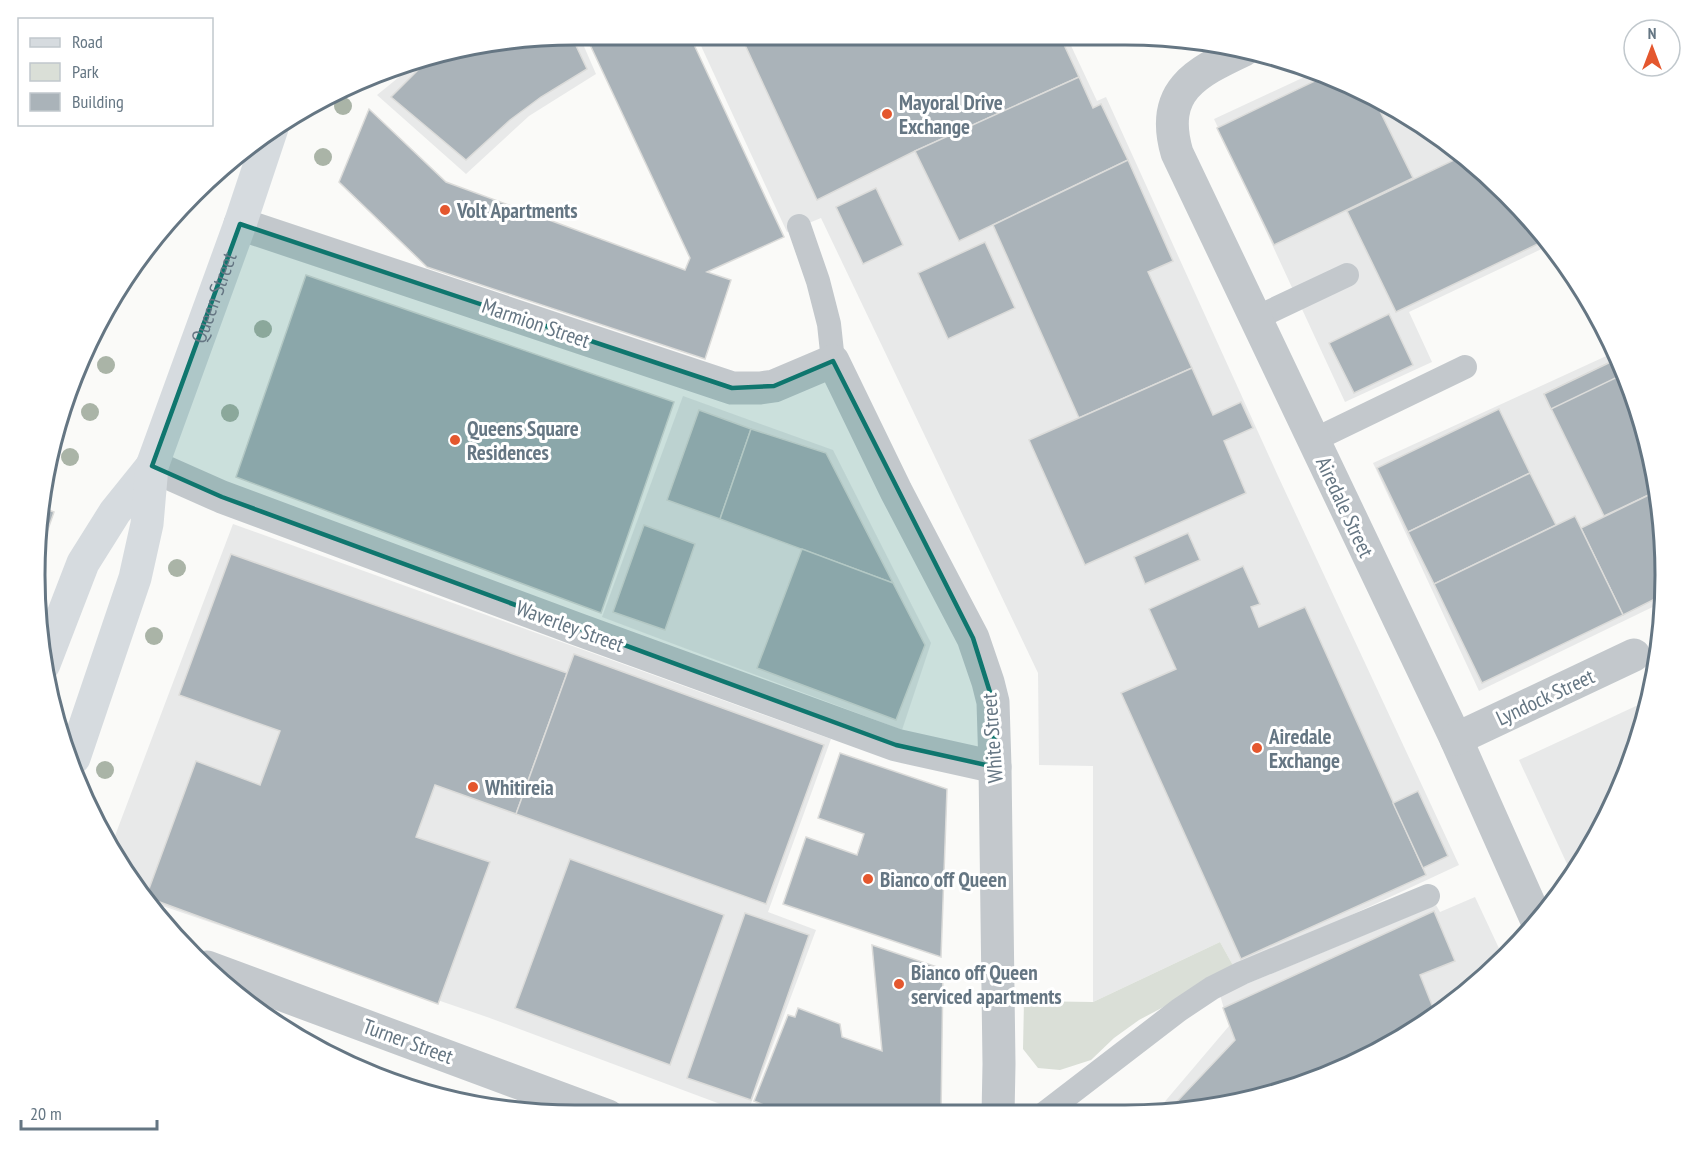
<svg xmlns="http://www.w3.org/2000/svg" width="1700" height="1150" font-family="'PT Sans Narrow',sans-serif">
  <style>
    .built { fill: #e8e9e9 }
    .green { fill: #dadfd7 }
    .building { fill: #aab3b9; stroke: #dcdcda; stroke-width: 1.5 }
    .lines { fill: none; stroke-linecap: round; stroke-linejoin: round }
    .lane { stroke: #c3c8cc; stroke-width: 24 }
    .street { stroke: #c3c8cc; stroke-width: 33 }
    .secondary { stroke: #d6dbdf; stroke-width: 33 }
    .tree { fill: #aab4a7 }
    .marked { fill: #0f766e; fill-opacity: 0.2; stroke: #0f766e; stroke-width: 4.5; stroke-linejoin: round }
    .poi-dot { fill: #e4572e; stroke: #fff; stroke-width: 2 }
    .labels { text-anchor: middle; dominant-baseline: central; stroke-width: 6; stroke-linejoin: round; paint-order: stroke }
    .poi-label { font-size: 21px; font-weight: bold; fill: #657683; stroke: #fff; text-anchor: start }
    .street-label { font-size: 21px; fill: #657683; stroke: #fff }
    .rim { fill: none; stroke: #657683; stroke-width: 3 }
  </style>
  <rect width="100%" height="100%" fill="#fafaf8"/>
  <g class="built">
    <polygon points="575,35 579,35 596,74 529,116 466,174 377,95 420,60"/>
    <polygon points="696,35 1066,35 1097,101 1106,97 1278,476 1459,865 1235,969 1220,942 1093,1002 1093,766 1039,765 1038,673 821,218 787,232"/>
    <polygon points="1313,73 1364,90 1507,193 1550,245 1409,312 1432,362 1345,402 1214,119"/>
    <polygon points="1615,352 1624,368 1655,469 1665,575 1663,602 1479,691 1373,463"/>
    <polygon points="683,396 833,450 931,643 902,730 602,617"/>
    <polygon points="233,524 831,739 768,912 816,930 747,1114 487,1017 151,902 110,849"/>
    <polygon points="1649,700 1624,782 1573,877 1519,760"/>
    <polygon points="1475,897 1504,959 1426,1024 1332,1074 1231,1105 1156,1112 1229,1026 1220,995 1436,905 1440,912"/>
  </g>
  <polygon class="green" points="1220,942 1235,969 1139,1020 1114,1038 1091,1060 1060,1070 1038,1068 1023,1049 1024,1001 1093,1002"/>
  <g class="building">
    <polygon points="585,34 689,34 784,237 707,272 731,280 705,359 427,267 339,182 369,109 446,182 685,270 690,258"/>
    <polygon points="740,34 1059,34 1079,77 915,151 817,200"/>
    <polygon points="571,35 587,69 541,97 510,120 466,160 391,97 429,59"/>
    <polygon points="1079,77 1093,108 1101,104 1128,160 959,241 915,151"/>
    <polygon points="1323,77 1364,90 1373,97 1413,178 1274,245 1217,128"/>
    <polygon points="1458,158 1507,193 1546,240 1396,312 1347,211"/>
    <polygon points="1128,160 1173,261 1148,272 1192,368 1079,418 993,225"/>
    <polygon points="876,188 903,245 863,264 836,207"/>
    <polygon points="985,242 1015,308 948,339 918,273"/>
    <polygon points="306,275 674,402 601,613 236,477"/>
    <polygon points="1389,314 1413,365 1354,393 1329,343"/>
    <polygon points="1619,358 1624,368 1655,469 1657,491 1604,516 1544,394"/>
    <polygon points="1619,358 1626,373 1551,409 1544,394"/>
    <polygon points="1192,368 1213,415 1241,402 1253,428 1224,441 1246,493 1085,565 1029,440"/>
    <polygon points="1499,409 1530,473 1408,532 1377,468"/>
    <polygon points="699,410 751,429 720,519 667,500"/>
    <polygon points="751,429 826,453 893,583 720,519"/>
    <polygon points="1530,473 1556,525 1434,584 1408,532"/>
    <polygon points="1657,491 1665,575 1663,595 1623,615 1581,528"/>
    <polygon points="43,508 54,512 37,561 36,539"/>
    <polygon points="1575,516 1623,615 1482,683 1434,584"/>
    <polygon points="644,525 695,544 665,630 613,612"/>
    <polygon points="1188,533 1200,560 1145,584 1134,557"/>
    <polygon points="802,549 893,583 925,645 896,720 757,668"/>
    <polygon points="231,554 567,673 516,814 435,785 416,837 490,862 438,1004 146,897 196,761 260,785 280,731 179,695"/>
    <polygon points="1243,566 1260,604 1251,607 1259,627 1305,607 1426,875 1241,959 1121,693 1176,669 1149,609"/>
    <polygon points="574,654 824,745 766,904 516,814"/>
    <polygon points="840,753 947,789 941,957 783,904 806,837 857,855 864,834 818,818"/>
    <polygon points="1418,791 1448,856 1423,868 1393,803"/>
    <polygon points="570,859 724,915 670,1065 515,1008"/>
    <polygon points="1434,911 1455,961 1420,975 1436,1015 1426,1024 1332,1074 1231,1105 1168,1111 1235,1040 1223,1008"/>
    <polygon points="745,913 809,935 751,1100 687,1078"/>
    <polygon points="872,945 943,969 941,1116 791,1116 754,1101 788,1015 795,1017 798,1008 840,1024 842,1037 882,1051"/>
  </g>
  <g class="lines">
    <g class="lane">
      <polyline points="799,226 818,281 829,324 833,361"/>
      <polyline points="1256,318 1347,275"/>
      <polyline points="1314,440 1465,367"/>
      <polyline points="1041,1116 1179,1010 1212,988 1242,973 1428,896"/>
    </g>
    <g class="street">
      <path d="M 1244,50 C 1195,73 1159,91 1177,153 L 1456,739 L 1537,921"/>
      <polyline points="240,224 732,388 760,388 774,386 833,361 896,491 973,638 988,682 993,702 995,767 999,1064 998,1116"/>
      <polyline points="152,466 222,497 577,629 896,745 995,767"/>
      <polyline points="1456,739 1634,655"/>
      <polyline points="207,967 608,1116"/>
    </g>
    <g class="secondary">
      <polyline points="44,664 83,563 115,512 152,466"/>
      <path id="s1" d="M 74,758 L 135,578 L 147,524 L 152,466 L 240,224 L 272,128"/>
    </g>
  </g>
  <g class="tree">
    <circle cx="343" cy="106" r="9"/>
    <circle cx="323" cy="157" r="9"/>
    <circle cx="263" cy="329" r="9"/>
    <circle cx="106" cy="365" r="9"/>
    <circle cx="90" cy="412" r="9"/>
    <circle cx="230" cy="413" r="9"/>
    <circle cx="70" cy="457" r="9"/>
    <circle cx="177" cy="568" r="9"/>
    <circle cx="154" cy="636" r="9"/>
    <circle cx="105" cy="770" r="9"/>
  </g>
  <path class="marked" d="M 240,224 L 732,388 L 774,386 L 833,361 L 973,638 L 993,702 L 995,767 L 896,745 L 222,497 L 152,466 Z"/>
  <g class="poi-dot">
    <circle cx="887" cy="114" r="6"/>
    <circle cx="445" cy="210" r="6"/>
    <circle cx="455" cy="440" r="6"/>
    <circle cx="1257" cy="748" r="6"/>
    <circle cx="473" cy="787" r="6"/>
    <circle cx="868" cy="879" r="6"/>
    <circle cx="899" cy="984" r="6"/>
  </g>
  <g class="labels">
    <g class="poi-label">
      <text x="899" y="102">Mayoral Drive<tspan x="899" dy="24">Exchange</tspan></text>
      <text x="457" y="210">Volt Apartments</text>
      <text x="467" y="428">Queens Square<tspan x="467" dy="24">Residences</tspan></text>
      <text x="1269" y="736">Airedale<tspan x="1269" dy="24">Exchange</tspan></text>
      <text x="485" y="787">Whitireia</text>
      <text x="880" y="879">Bianco off Queen</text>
      <text x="911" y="972">Bianco off Queen<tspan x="911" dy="24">serviced apartments</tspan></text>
    </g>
    <g class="street-label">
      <text stroke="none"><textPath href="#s1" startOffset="483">Queen Street</textPath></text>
      <text transform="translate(536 323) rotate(19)">Marmion Street</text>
      <text transform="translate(1345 507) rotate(65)">Airedale Street</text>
      <text transform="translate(570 626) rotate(20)">Waverley Street</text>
      <text transform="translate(1545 697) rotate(-25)">Lyndock Street</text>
      <text transform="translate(992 738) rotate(-94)">White Street</text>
      <text transform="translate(408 1041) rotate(20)">Turner Street</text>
    </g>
  </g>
  <path d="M0 0H1700V1150H0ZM575 45H1125A530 530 0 0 1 1655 575V575A530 530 0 0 1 1125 1105H575A530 530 0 0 1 45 575V575A530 530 0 0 1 575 45Z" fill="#fff" fill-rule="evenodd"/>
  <path class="rim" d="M575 45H1125A530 530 0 0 1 1655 575V575A530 530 0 0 1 1125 1105H575A530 530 0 0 1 45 575V575A530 530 0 0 1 575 45Z"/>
  <rect x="18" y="18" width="195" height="108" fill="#ffffff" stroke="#c1c8cd" stroke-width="1.5"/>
  <rect x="30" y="38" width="30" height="9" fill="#d6dbdf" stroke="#c1c8cd" stroke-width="1.5"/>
  <text x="72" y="48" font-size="18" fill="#657683">Road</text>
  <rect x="30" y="63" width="30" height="18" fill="#dadfd7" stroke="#c1c8cd" stroke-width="1.5"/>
  <text x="72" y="78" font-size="18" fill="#657683">Park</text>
  <rect x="30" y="93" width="30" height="18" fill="#aab3b9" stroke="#c1c8cd" stroke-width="1.5"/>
  <text x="72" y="108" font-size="18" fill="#657683">Building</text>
  <g transform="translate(1652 48)"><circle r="28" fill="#ffffff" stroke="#c1c8cd" stroke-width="1.5"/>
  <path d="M0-4.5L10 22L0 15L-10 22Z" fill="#e4572e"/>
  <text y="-9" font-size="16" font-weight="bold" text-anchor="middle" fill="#657683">N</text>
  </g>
  <path d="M21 1120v9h136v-9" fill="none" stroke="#657683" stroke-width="3"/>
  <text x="30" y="1120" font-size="18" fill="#657683" stroke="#ffffff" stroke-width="4.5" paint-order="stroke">20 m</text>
</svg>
